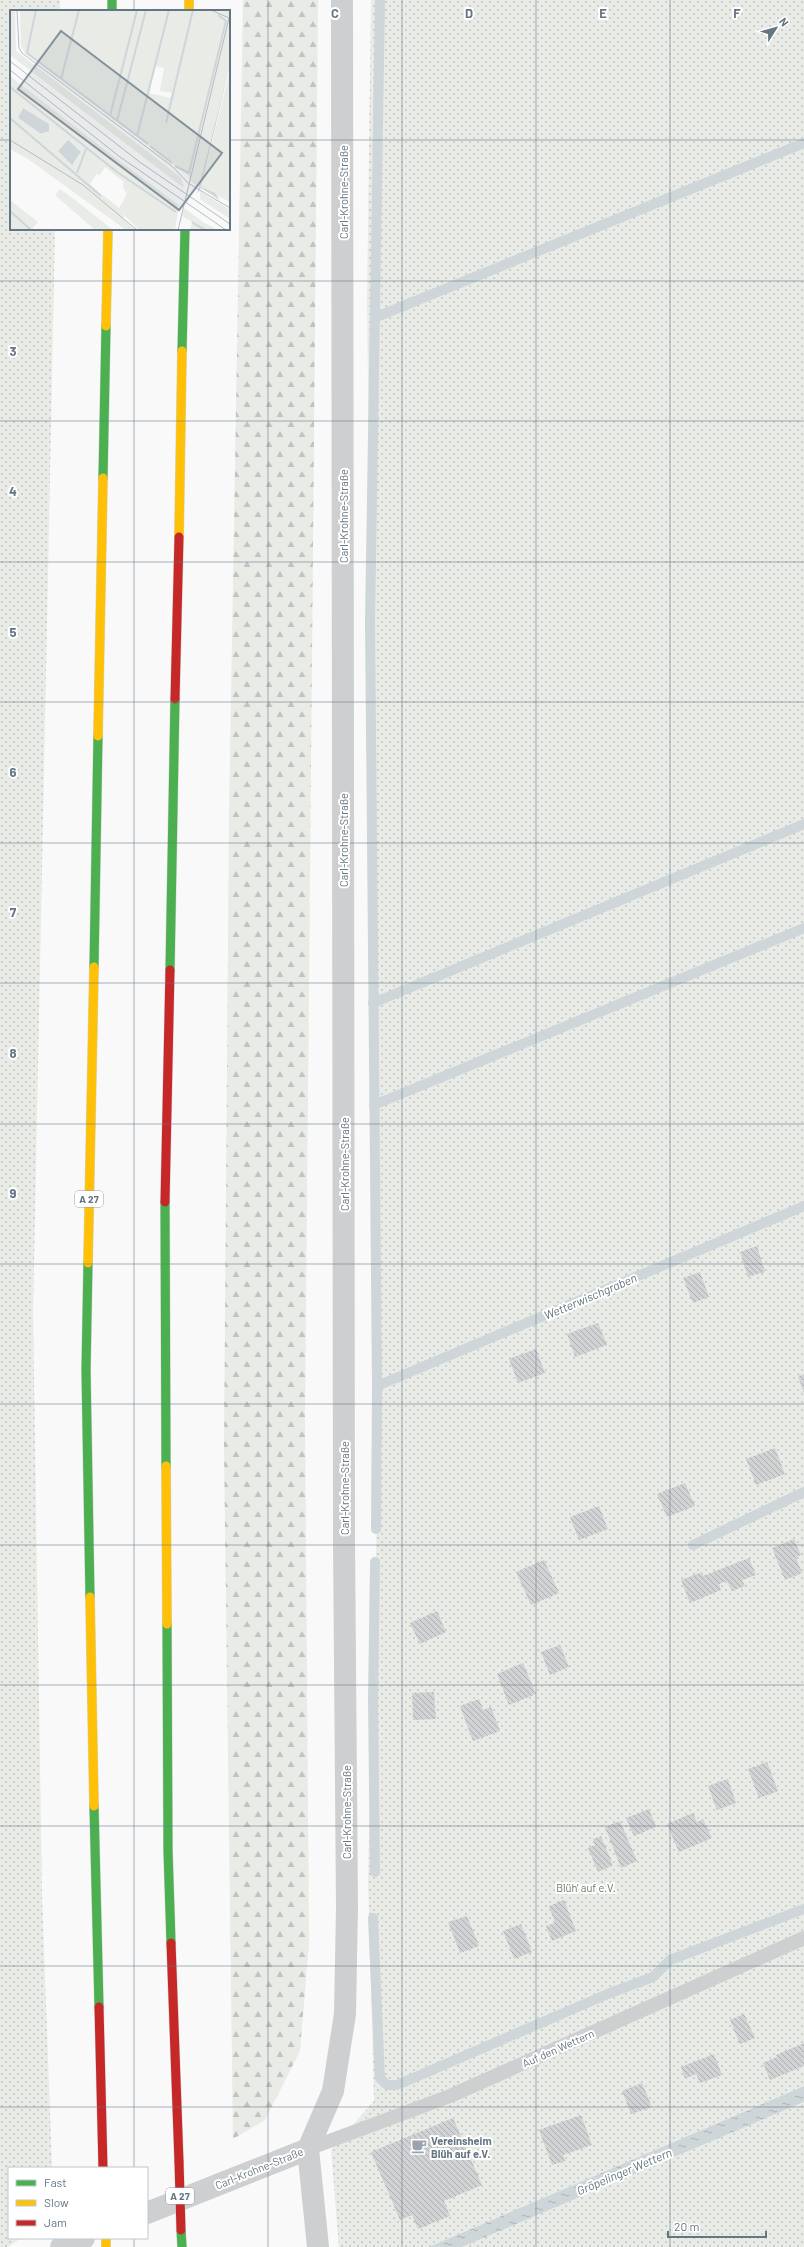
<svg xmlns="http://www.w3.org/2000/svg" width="804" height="2247" font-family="Barlow,sans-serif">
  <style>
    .grass { fill: url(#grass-dots) }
    .forest { fill: url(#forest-firs) }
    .water { fill: url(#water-ripples) }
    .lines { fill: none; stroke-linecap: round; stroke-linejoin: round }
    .stream { stroke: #ced6d9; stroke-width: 10 }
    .building { fill: url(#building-back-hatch) }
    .fast-casing { stroke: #d5d6d6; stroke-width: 10 }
    .slow-casing { stroke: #d5d6d6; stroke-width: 10 }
    .jam-casing { stroke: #d5d6d6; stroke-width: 10 }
    .lane { stroke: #cecfd0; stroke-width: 14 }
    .street { stroke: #cecfd0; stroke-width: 22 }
    .fast { stroke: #4caf50; stroke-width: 9 }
    .slow { stroke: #ffc107; stroke-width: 9 }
    .jam { stroke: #c62828; stroke-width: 9 }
    .jam-bridge-casing { stroke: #d5d6d6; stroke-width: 10; stroke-linecap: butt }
    .jam-bridge { stroke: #c62828; stroke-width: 9 }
    .grid { fill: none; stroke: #657683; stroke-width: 1; stroke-opacity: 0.55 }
    .labels { text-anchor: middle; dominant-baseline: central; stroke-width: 4; stroke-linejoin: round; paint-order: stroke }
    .shield { fill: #fff; stroke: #939fa8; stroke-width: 1 }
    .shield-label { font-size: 10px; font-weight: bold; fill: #657683 }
    .street-label { font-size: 11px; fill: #657683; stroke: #fff }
    .park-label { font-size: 11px; fill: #687a64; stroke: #fff }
    .poi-label { font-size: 11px; font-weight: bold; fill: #657683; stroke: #fff; text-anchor: start }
    .water-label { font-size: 12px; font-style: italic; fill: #60757c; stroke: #fff }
    .inset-river { fill: none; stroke: #ced6d9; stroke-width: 2 }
    .inset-road { fill: none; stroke: #b5bdc3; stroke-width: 1 }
    .view { fill: #84929c; fill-opacity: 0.15; stroke: #84929c; stroke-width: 2 }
    .inset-edge { fill: none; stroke: #657683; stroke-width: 2 }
    .grid-label { font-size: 13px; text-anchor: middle; font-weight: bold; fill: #657683; stroke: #fff; stroke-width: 4; stroke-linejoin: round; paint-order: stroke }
  </style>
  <defs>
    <pattern id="grass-dots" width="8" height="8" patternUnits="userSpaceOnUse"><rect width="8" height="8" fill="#e8ebe6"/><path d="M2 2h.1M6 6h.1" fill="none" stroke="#c0c3c0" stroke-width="1.8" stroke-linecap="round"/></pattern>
    <pattern id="forest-firs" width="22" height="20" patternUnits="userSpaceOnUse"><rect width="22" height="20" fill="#e8ebe6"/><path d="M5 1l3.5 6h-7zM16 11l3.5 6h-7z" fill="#c0c3c0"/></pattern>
    <pattern id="water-ripples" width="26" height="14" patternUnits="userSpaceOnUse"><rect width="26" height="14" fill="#ced6d9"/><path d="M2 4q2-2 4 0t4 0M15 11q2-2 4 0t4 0" fill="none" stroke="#abb2b5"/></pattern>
    <pattern id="building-back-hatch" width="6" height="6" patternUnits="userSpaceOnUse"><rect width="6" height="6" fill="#d0d2d3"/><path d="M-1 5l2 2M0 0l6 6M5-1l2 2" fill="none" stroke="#acafb1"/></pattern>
  </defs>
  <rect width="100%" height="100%" fill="#f9f9f9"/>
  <g class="grass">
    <polygon points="0,0 60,0 60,11 11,11 11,229 55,229 33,1313 42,1894 52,2168 9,2168 9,2238 21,2238 8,2247 0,2247"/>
    <polygon points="371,0 804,0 804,2086 429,2247 339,2247 331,2150 374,2101 368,1878 380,1390 367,302"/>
    <polygon points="804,2102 804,2247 462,2247"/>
  </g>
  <polygon class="forest" points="243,0 318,0 305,1420 309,1942 300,2051 265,2120 233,2139 224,1447 229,816"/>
  <polygon class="water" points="804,2086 804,2102 462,2247 429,2247"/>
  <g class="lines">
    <g class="stream">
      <polyline points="376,317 804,143"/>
      <polyline points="373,1003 804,824"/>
      <polyline points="374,1105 804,928"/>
      <polyline points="377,1386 804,1206"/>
      <polyline points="376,1529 377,1386 370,622 380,0"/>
      <polyline points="693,1545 804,1492"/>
      <polyline points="375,1562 373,1699 375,1872"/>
      <polyline points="373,1918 380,2078 387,2085 397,2085 610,1993 653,1977 670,1960 804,1909"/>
    </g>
  </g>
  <g class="building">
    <polygon points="757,1246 765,1272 748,1277 740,1252"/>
    <polygon points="700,1272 709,1297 693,1303 683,1278"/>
    <polygon points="598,1323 607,1345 575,1357 567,1334"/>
    <polygon points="536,1349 545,1373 518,1383 509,1359"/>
    <polygon points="804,1374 804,1393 798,1376"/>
    <polygon points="775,1448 785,1474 756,1485 746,1459"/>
    <polygon points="685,1483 695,1506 667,1517 657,1494"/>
    <polygon points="599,1506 608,1529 579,1540 570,1517"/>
    <polygon points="794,1539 801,1555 796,1557 802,1573 785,1580 772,1548"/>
    <polygon points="749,1558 756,1575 742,1580 745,1586 732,1591 727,1581 719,1584 721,1590 690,1603 681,1580 702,1572 703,1576"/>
    <polygon points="544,1560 559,1593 531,1605 516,1572"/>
    <polygon points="437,1611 446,1632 420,1644 410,1623"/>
    <polygon points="560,1645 569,1667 550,1675 541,1652"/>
    <polygon points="523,1663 536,1694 509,1705 497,1674"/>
    <polygon points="434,1692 436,1719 413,1720 412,1693"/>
    <polygon points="479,1699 483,1710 491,1707 500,1731 473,1741 460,1706"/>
    <polygon points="767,1762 778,1791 759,1798 748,1769"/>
    <polygon points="728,1779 736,1803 717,1810 708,1786"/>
    <polygon points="649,1809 656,1827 634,1836 626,1818"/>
    <polygon points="693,1813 697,1822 703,1819 712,1838 679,1852 667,1824"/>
    <polygon points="620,1821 637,1861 621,1868 605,1827"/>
    <polygon points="601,1836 613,1865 598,1872 588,1848 595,1845 593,1839"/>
    <polygon points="564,1900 576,1931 552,1941 546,1926 555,1923 549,1906"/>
    <polygon points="467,1916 479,1946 460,1953 448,1922"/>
    <polygon points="521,1924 532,1952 514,1959 503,1931"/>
    <polygon points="744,2014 755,2038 740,2044 730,2020"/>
    <polygon points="804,2043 804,2066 770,2080 763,2063 777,2057 776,2055"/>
    <polygon points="714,2054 722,2075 700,2083 696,2074 685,2079 681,2067"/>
    <polygon points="642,2083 652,2107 631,2114 622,2091"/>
    <polygon points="581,2115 592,2145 563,2155 565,2161 552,2165 539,2130"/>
    <polygon points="453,2118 482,2185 444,2201 450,2216 418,2229 412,2215 400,2220 371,2152"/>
  </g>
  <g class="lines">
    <g class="fast-casing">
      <g id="fast">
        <polyline points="112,0 112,11"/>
        <polyline points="182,351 185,229"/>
        <polyline points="103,478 106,326"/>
        <polyline points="94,967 98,736"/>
        <polyline points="170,970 175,699"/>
        <polyline points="165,1202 166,1466"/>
        <polyline points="88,1263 86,1370 90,1597"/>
        <polyline points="167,1624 168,1850 171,1943"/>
        <polyline points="94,1806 99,2007"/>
        <polyline points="181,2230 182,2247"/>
      </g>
    </g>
    <g class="slow-casing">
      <g id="slow">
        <polyline points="189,0 189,11"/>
        <polyline points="106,326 108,229"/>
        <polyline points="179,537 182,351"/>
        <polyline points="98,736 103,478"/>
        <polyline points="88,1263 94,967"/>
        <polyline points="166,1466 167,1624"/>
        <polyline points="90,1597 94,1806"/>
        <polyline points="106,2238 106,2247"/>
      </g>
    </g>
    <g class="jam-casing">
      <g id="jam">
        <polyline points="175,699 179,537"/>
        <polyline points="165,1202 170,970"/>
        <polyline points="171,1943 179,2162"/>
        <polyline points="99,2007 103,2168"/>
      </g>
    </g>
    <polyline class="lane" points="308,2149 450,2096 804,1938"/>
    <g class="street">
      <polyline points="308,2149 318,2247"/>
      <polyline points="147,2213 308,2149 333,2091 345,2014 347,1907 344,1540 342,0"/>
      <polyline points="61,2247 84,2238"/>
    </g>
    <use href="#fast" class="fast"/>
    <use href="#slow" class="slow"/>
    <use href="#jam" class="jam"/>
    <g class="jam-bridge-casing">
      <polyline id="jam-bridge" points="179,2162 181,2230"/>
    </g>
    <use href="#jam-bridge" class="jam-bridge"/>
  </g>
  <path class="grid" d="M 134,0 L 134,11M 268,0 L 268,2247M 402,0 L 402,2247M 536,0 L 536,2247M 670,0 L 670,2247M 0,140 L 11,140M 229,140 L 804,140M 134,229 L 134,2168M 0,281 L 804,281M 0,421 L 804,421M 0,562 L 804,562M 0,702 L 804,702M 0,843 L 804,843M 0,983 L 804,983M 0,1124 L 804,1124M 0,1264 L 804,1264M 0,1404 L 804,1404M 0,1545 L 804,1545M 0,1685 L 804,1685M 0,1826 L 804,1826M 0,1966 L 804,1966M 0,2107 L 804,2107M 134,2238 L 134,2247"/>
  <defs>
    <g id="cafe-bare" transform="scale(1.2)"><path d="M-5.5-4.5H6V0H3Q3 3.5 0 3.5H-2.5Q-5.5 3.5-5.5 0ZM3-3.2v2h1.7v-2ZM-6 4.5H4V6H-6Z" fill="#99a4ac" stroke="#fff" stroke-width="2.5" paint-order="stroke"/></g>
  </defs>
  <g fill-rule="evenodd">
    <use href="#cafe-bare" x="419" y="2146"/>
  </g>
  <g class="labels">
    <g class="shield">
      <rect x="75" y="1191" width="28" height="16" rx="3"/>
      <rect x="166" y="2188" width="28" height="16" rx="3"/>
    </g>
    <g class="shield-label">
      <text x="89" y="1199">A 27</text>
      <text x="180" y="2196">A 27</text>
    </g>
    <g class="street-label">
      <text transform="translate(343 192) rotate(-90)">Carl-Krohne-Straße</text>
      <text transform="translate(343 516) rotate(-90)">Carl-Krohne-Straße</text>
      <text transform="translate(343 840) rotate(-90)">Carl-Krohne-Straße</text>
      <text transform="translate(344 1164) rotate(-90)">Carl-Krohne-Straße</text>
      <text transform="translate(344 1488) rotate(-90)">Carl-Krohne-Straße</text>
      <text transform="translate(346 1812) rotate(-90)">Carl-Krohne-Straße</text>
      <text transform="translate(558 2048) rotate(-24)">Auf den Wettern</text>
      <text transform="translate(259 2168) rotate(-22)">Carl-Krohne-Straße</text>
    </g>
    <g class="park-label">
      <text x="586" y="1887">Blüh' auf e.V.</text>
    </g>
    <g class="poi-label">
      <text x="431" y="2140">Vereinsheim<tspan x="431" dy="13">Blüh auf e.V.</tspan></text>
    </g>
    <g class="water-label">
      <text transform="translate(590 1296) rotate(-23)">Wetterwischgraben</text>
      <text transform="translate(624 2171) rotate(-23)">Gröpelinger Wettern</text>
    </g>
  </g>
  <g transform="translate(10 10)">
    <rect width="220" height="220" fill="#f9f9f9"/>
    <path d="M 10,0 L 209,0 L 209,2 L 220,0 L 220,55 L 189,177 L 180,171 L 178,165 L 15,43 L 11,36 ZM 146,56 L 154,58 L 150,81 L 162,83 L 160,88 L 139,83 ZM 220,61 L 220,192 L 191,177 ZM 0,66 L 104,147 L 169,195 L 165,220 L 129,220 L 114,205 L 113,209 L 125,220 L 116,220 L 18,149 L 0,139 ZM 12,98 L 39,114 L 36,123 L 31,124 L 8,107 ZM 57,131 L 71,142 L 65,152 L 61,154 L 48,141 ZM 94,152 L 121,174 L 113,192 L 113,205 L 80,174 ZM 50,179 L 65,190 L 103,220 L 85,220 L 45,185 ZM 0,190 L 28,212 L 21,220 L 15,220 L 17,217 L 0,202 ZM 174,198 L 193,212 L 207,220 L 180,220 L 182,212 L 172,206 Z" fill="#e8ebe6" fill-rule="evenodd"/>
    <path d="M 0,0 L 5,0 L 6,41 L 164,162 L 171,168 L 174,178 L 0,45 ZM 94,152 L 121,174 L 116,184 L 113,176 L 114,172 L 95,157 L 90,165 L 86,164 ZM 190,181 L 220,200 L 220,209 L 190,189 ZM 93,185 L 109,198 L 113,192 L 113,205 L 92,188 ZM 0,202 L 17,217 L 15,220 L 0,220 Z" fill="#e8ebe6"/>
    <path d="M 220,55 L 191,177 L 205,183 L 210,190 L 191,178 L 187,184 ZM 13,98 L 39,114 L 39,121 L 31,124 L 10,109 L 8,107 ZM 58,130 L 71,142 L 62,155 L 48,141 Z" fill="#ced6d9"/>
    <path class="inset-river" d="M 26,0 L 17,43 L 138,134M 51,69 L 69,0M 0,77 L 107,162 L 166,202M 100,106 L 127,0M 0,108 L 91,186M 107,111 L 136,0M 156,113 L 183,0M 127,126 L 159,0M 140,136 L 162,153M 165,156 L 179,163 L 216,11 L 208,5M 67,163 L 76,139M 0,201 L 21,220M 182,212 L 195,220"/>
    <path class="inset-road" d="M 7,0 L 9,38 L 12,43 L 163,157 L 178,173 L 220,198M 0,51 L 131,153 L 220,214M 0,60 L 110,147 L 216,220M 0,130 L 73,175 L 127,220M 168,220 L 219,8 L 201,0"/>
    <path class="view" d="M 51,21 L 212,143 L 169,200 L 8,79 Z"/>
    <rect width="220" height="220" class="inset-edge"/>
  </g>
  <g class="grid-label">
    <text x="335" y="18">C</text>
    <text x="469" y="18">D</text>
    <text x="603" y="18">E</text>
    <text x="737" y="18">F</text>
    <text x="13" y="356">3</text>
    <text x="13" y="496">4</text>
    <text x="13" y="637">5</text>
    <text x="13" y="777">6</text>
    <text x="13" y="917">7</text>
    <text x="13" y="1058">8</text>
    <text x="13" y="1198">9</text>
  </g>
  <rect x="8" y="2167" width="140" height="72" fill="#ffffff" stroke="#c1c8cd"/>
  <rect x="16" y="2180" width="20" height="6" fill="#4caf50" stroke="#c1c8cd"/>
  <text x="44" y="2187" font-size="12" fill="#657683">Fast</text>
  <rect x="16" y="2200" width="20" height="6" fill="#ffc107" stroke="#c1c8cd"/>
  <text x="44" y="2207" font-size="12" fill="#657683">Slow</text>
  <rect x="16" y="2220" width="20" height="6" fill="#c62828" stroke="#c1c8cd"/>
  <text x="44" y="2227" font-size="12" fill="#657683">Jam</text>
  <g transform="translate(776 28) rotate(53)" stroke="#ffffff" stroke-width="3" paint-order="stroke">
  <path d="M0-3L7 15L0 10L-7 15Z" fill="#657683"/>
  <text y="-6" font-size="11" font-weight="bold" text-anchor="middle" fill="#657683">N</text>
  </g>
  <path d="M668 2231v6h98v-6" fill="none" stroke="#657683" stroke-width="2"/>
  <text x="674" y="2231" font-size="12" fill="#657683" stroke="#ffffff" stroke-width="3" paint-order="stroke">20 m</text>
</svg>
